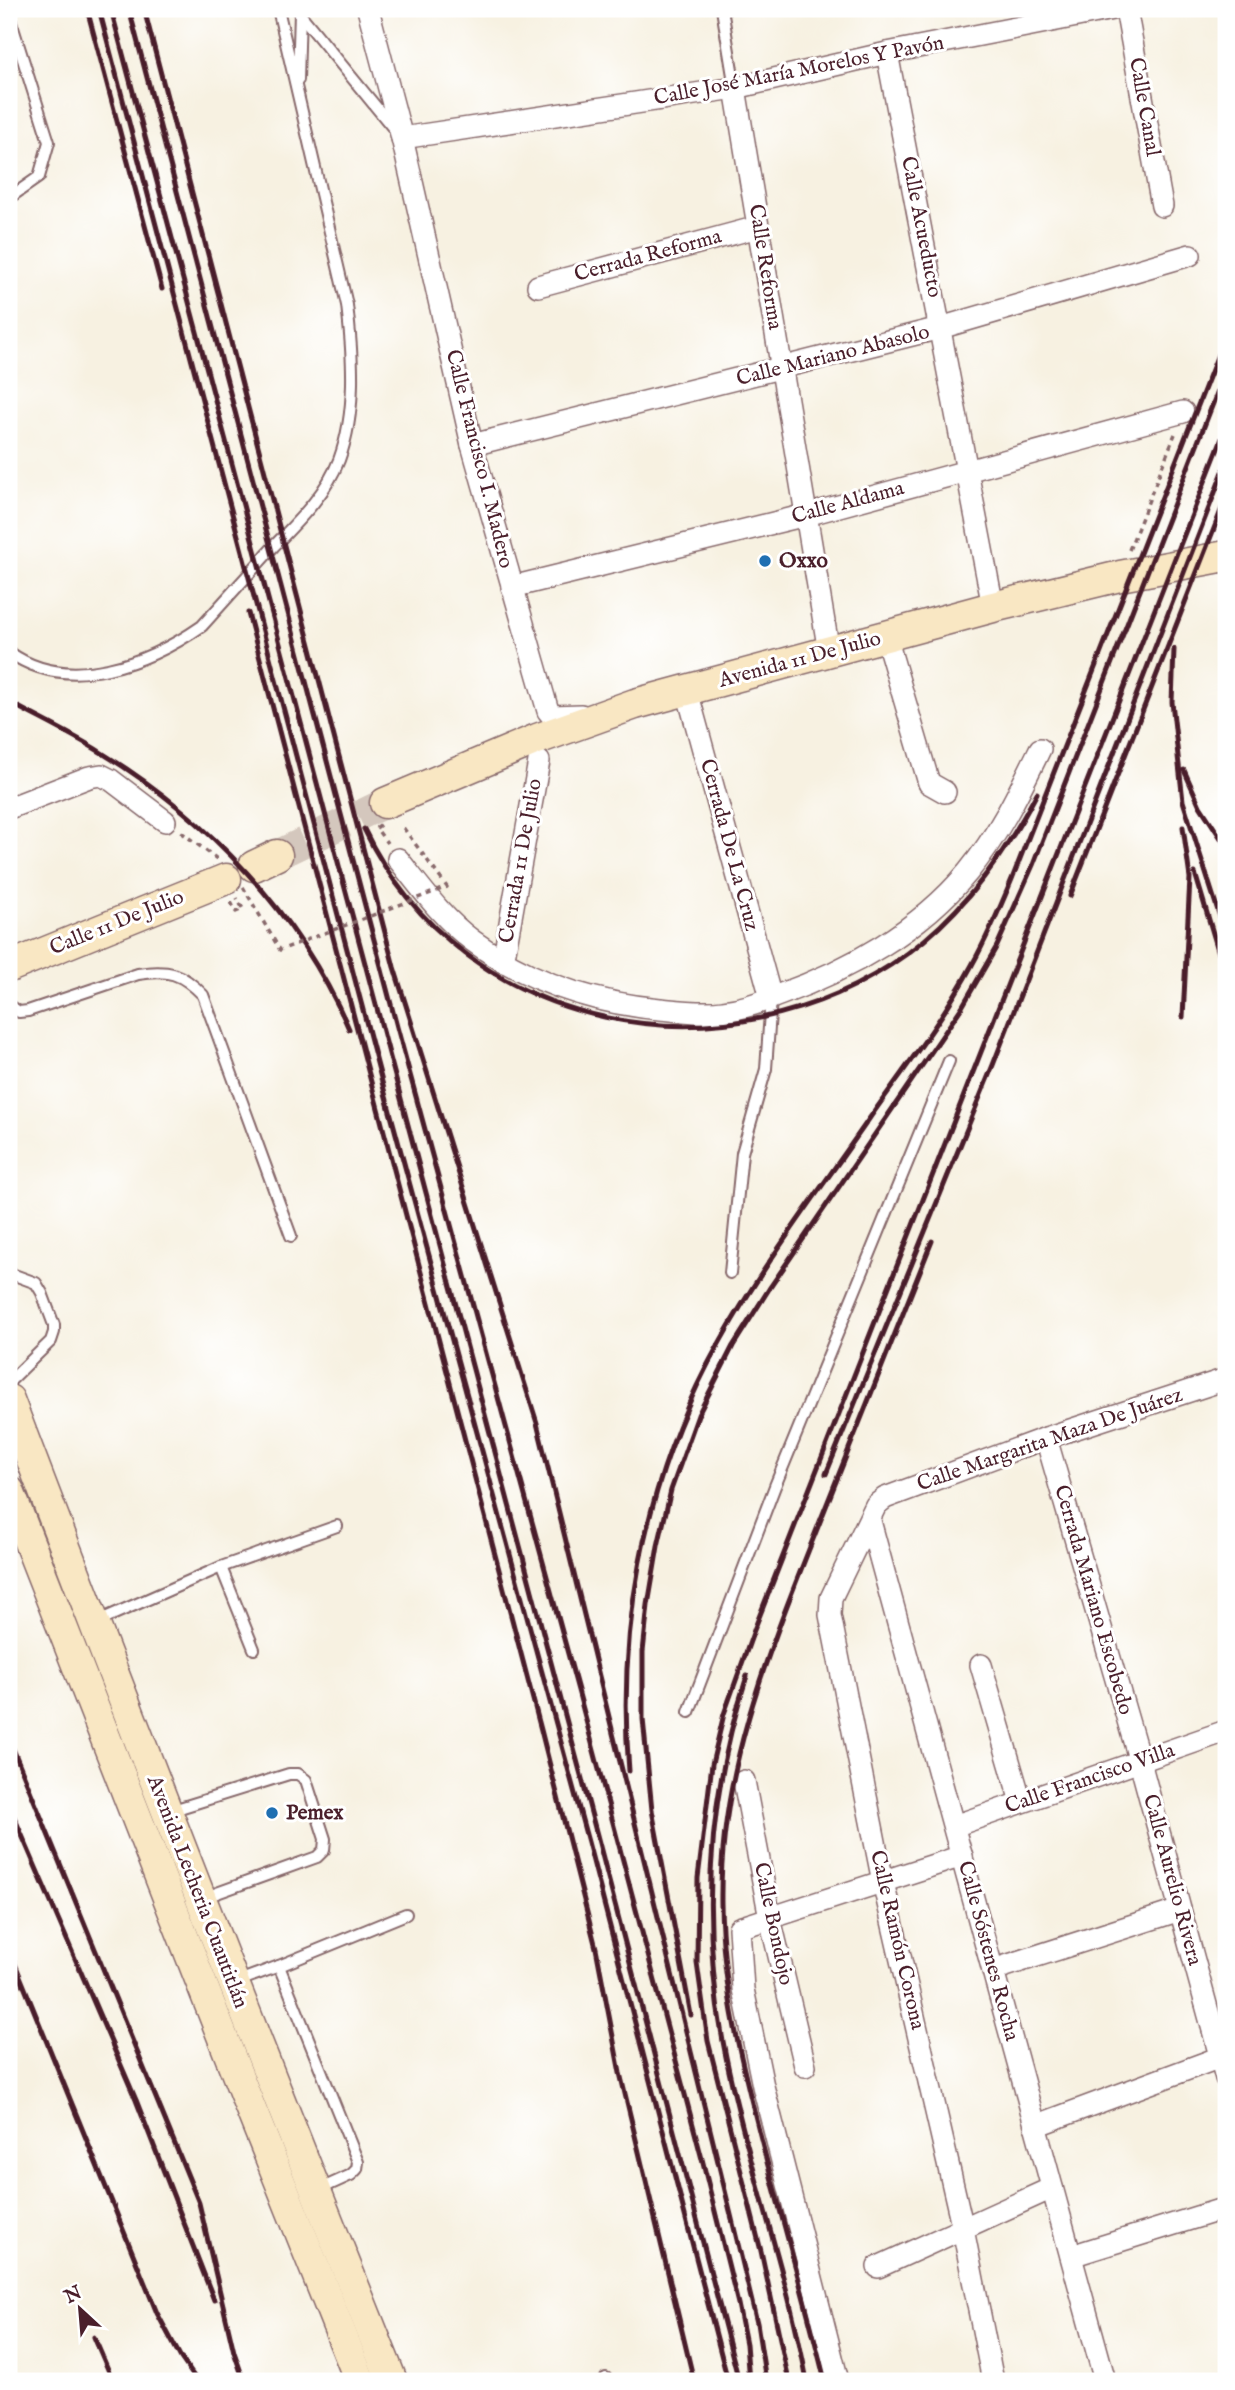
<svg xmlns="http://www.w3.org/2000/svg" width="1235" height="2390" font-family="'IM FELL English',serif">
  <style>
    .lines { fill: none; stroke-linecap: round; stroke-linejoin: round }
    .secondary-tunnel { stroke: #d4c7bd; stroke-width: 30; stroke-dasharray: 30 15; stroke-linecap: butt }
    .lane-casing { stroke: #87686b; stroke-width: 14 }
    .street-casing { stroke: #87686b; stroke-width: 24 }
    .secondary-casing { stroke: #87686b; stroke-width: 33 }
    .path { stroke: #87686b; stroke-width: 3.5; stroke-dasharray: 5 5; stroke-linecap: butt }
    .lane { stroke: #fff; stroke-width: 10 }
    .street { stroke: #fff; stroke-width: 21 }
    .secondary { stroke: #f9e7c3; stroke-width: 30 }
    .rail { stroke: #4a1f2b; stroke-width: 5 }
    .path-bridge { stroke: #87686b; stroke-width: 3.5; stroke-dasharray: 5 5; stroke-linecap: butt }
    .poi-dot { fill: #1f6fb2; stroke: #fff; stroke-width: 2.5 }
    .labels { text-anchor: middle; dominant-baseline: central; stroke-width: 6; stroke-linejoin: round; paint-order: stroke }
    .street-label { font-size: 21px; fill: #4a1f2b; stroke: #fff }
    .poi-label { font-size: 21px; font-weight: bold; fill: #4a1f2b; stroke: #fff; text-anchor: start }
  </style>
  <rect width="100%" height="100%" fill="#fff"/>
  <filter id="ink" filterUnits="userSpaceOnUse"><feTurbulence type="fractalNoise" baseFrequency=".0143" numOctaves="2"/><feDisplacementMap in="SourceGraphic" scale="14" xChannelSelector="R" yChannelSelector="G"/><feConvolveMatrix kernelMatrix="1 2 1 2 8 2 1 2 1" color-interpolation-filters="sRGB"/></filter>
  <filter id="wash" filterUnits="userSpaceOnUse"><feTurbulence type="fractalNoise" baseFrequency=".00686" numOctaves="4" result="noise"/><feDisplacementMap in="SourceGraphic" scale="28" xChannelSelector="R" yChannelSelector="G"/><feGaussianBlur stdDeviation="1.57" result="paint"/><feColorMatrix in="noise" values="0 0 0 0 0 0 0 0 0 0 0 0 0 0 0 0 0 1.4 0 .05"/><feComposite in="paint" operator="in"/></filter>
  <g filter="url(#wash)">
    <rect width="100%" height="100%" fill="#f7f1e1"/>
  </g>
  <g filter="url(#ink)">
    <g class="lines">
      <polyline class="secondary-tunnel" points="277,855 385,803"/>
      <g class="lane-casing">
        <g id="lane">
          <polyline points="722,9 735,88"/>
          <polyline points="300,14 394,129"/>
          <polyline points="9,15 49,142 39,177 9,198"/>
          <polyline points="298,80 300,12"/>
          <path d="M 9,652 C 68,695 149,663 202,626 C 226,599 250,573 274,546 C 299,520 326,494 339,460 C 357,411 353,357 347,305 L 278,9"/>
          <path d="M 9,1005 L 19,1012 L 28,1011 L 138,974 C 168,969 182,973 203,995 L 291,1236"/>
          <polyline points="9,1273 36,1283 42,1293 54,1325 54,1332 51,1341 9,1382"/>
          <polyline points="730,1273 742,1153 766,1069 771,998"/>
          <polyline points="221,1567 254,1649"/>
          <polyline points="96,1622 221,1567 337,1526"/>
          <polyline points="689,1712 775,1486 949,1061"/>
          <polyline points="170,1811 289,1774 298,1774 306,1780 325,1839 324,1850 317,1857 203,1898"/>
          <polyline points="279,1966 406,1914"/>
          <polyline points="236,1982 279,1966 358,2162 357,2169 351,2175 318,2190"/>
          <polyline points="606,2378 607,2381"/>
        </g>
      </g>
      <g class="street-casing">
        <g id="street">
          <polyline points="368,9 402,138 472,445 548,711 552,716 581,715"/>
          <polyline points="1126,9 1162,206"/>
          <polyline points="887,53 993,607"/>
          <polyline points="735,88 829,652"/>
          <polyline points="402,138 735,88 887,53 1113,9"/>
          <polyline points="538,286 758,227"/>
          <polyline points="472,445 940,328 1190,255"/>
          <polyline points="512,587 806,515 1183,412"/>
          <polyline points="886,637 929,783 945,792"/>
          <polyline points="687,691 771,998"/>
          <polyline points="9,808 89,777 101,775 111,780 165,821"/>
          <path d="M 398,859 C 421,888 443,919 473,941 C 529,982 591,1003 660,1009 C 680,1011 703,1014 723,1011 C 742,1009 762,1002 779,995 C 849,970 920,930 968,872 C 999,834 1019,792 1040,749"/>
          <polyline points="503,962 539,761"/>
          <polyline points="1046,1438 1140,1762 1226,2078"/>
          <polyline points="870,1521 1105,2381"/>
          <polyline points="981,1665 1021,1802"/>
          <polyline points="744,1781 770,1918 805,2066"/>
          <polyline points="954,1826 1226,1731"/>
          <polyline points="993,1970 1180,1910"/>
          <polyline points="1035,2126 1226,2055"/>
          <polyline points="1071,2256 1226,2208"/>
          <polyline points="878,2267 1052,2188"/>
          <polyline points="838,2381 763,2086 743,1989 739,1928 962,1856"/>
          <polyline points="993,2381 963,2229 883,1882 830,1615 831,1598 876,1505 885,1498 1046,1438 1226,1379"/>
        </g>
      </g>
      <g class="secondary-casing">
        <g id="secondary">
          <polyline points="385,803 537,739 635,704 993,607 1120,576 1226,556"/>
          <polyline points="254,866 277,855"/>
          <polyline points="9,967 226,879"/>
          <path d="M 9,1400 C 134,1729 261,2056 392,2381"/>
          <polyline points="9,1491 248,2102 360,2381"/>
        </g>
      </g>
      <g class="path">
        <polyline points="1129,550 1175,434"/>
        <polyline points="380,825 376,828 387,843"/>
        <polyline points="181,832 217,859"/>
        <polyline points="231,902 236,912 243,909 237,898"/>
      </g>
      <use href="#lane" class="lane"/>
      <use href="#street" class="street"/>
      <use href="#secondary" class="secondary"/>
      <g class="rail">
        <polyline points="87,9 162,289"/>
        <polyline points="99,9 382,1082 588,1842 728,2381"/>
        <polyline points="111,9 598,1839 739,2381"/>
        <polyline points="129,9 397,1027 579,1694 702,2159 738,2304 746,2344 749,2381"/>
        <polyline points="144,9 394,967 537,1423 731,2215 757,2323 766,2381"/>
        <polyline points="248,613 541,1730 596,1948 620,2073 694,2381"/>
        <polyline points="1174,649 1172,702 1183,801 1226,936"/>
        <path d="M 9,702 C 40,719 72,734 102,753 C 209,819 299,914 349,1029"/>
        <polyline points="1184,770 1200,806 1226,846"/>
        <path d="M 364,829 C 463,1035 728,1084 908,953 C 964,912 1005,854 1037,793"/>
        <polyline points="1195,873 1226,977"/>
        <polyline points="1070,896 1226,498"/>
        <polyline points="1183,1017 1190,878 1183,827"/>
        <polyline points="826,1474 993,1065 1226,464"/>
        <path d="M 747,1676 C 706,1801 700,1928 726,2057 C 748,2166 787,2272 807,2381"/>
        <polyline points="9,1739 199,2203 234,2352 244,2381"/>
        <path d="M 629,1771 C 617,1633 643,1490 707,1366 C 752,1279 813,1200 869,1119 C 904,1069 943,1019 972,965 C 987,938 1000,908 1012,879 L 1226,334"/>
        <polyline points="9,1805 136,2100 214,2300"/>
        <polyline points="9,1949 157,2313 181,2358 197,2381"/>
        <polyline points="691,2015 652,1810 643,1719 643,1652 648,1605 658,1546 671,1490 698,1415 733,1346 769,1289 962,1007 997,946 1033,865 1226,370"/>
        <polyline points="94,2337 113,2381"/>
        <polyline points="789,2381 761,2251 708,2041 697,1963 698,1878 712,1764 724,1714 754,1630 1226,428"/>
        <path d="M 825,2381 C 807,2308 787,2235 767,2162 C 745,2077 722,1992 721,1903 C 719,1767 772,1643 821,1519 C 858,1426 895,1334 932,1241"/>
      </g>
      <polyline class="path-bridge" points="243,887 280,950 447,887 402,826"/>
    </g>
  </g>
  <g class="poi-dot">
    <circle cx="765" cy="561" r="7"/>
    <circle cx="272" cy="1813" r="7"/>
  </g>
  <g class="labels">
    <g class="street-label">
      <text transform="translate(799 71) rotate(-11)">Calle José María Morelos Y Pavón</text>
      <text transform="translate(1144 107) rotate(80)">Calle Canal</text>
      <text transform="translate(921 227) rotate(79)">Calle Acueducto</text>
      <text transform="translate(648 256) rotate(-15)">Cerrada Reforma</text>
      <text transform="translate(765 267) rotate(81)">Calle Reforma</text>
      <text transform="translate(833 356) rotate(-14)">Calle Mariano Abasolo</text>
      <text transform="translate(479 459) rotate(76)">Calle Francisco I. Madero</text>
      <text transform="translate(848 503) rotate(-15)">Calle Aldama</text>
      <text transform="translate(800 660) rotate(-15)">Avenida 11 De Julio</text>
      <text transform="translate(729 845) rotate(75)">Cerrada De La Cruz</text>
      <text transform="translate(521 861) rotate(-80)">Cerrada 11 De Julio</text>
      <text transform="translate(117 923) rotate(-22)">Calle 11 De Julio</text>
      <text transform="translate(1050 1440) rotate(-19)">Calle Margarita Maza De Juárez</text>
      <text transform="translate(1093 1600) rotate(74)">Cerrada Mariano Escobedo</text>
      <text transform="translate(1090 1779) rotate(-19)">Calle Francisco Villa</text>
      <text transform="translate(1172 1880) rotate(75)">Calle Aurelio Rivera</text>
      <text transform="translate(197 1892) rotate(69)">Avenida Lecheria Cuautitlán</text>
      <text transform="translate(773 1924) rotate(78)">Calle Bondojo</text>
      <text transform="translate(897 1940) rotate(77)">Calle Ramón Corona</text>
      <text transform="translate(988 1951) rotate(75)">Calle Sóstenes Rocha</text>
    </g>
    <g class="poi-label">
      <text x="779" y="561">Oxxo</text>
      <text x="286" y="1813">Pemex</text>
    </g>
  </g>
  <rect width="1235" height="2390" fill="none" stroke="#fff" stroke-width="35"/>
  <g transform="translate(80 2309) rotate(334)" stroke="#ffffff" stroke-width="5" paint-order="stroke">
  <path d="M0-5L12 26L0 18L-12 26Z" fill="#4a1f2b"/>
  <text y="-10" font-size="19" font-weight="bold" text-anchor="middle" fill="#4a1f2b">N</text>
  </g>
</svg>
